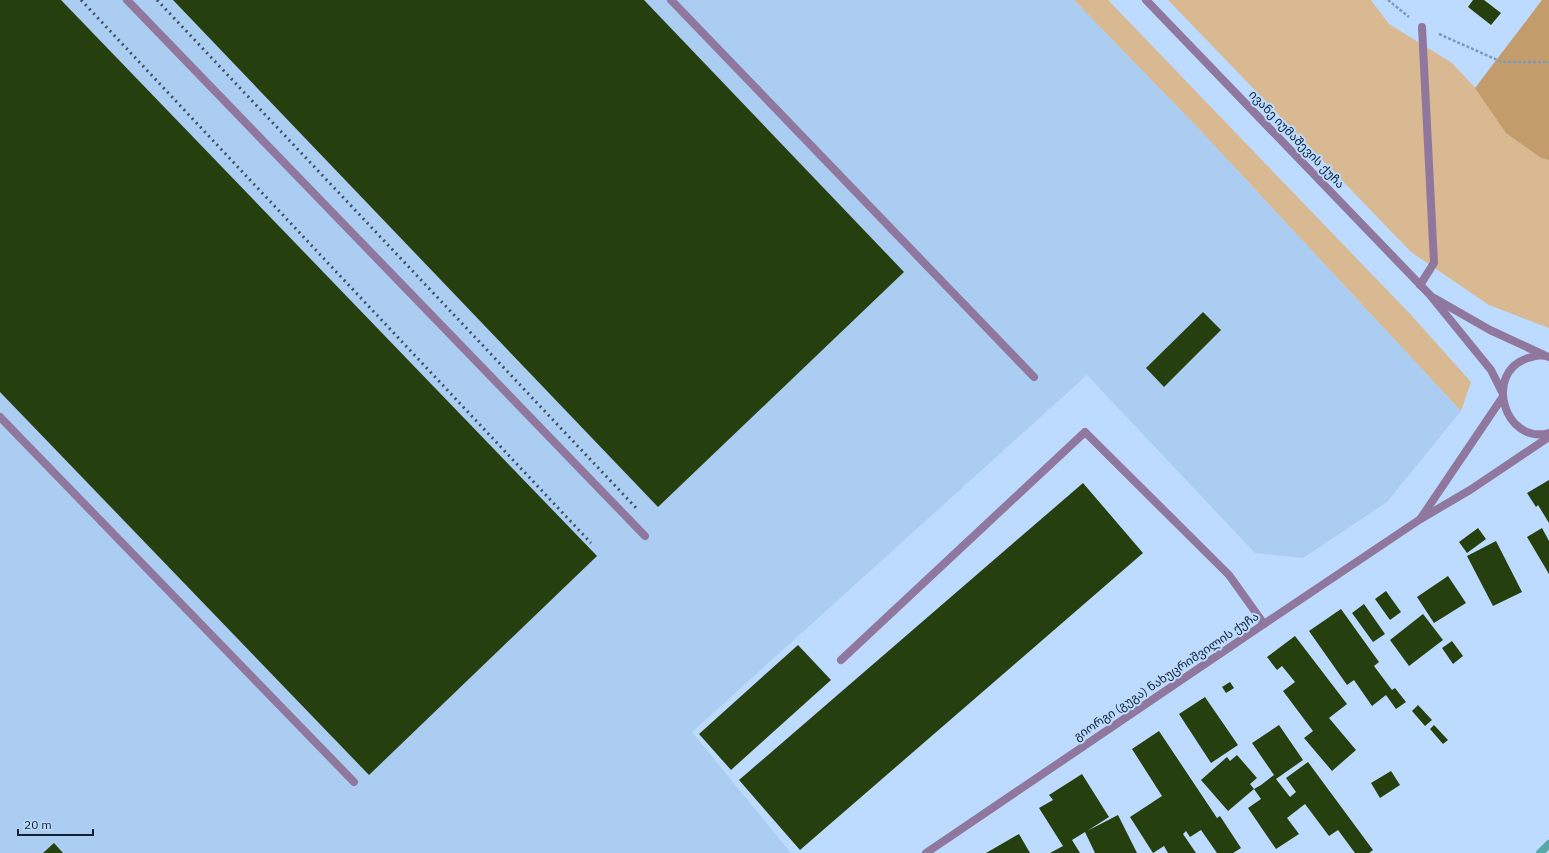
<svg xmlns="http://www.w3.org/2000/svg" width="1549" height="853" font-family="'IBM Plex Sans','Noto Sans Georgian',sans-serif">
  <style>
    .built { fill: #accdf2 }
    .green { fill: #d9b992 }
    .forest { fill: #c39c6b }
    .lines { fill: none; stroke-linecap: round; stroke-linejoin: round }
    .stream { stroke: #58aaa7; stroke-width: 8 }
    .building { fill: #263f0e }
    .path { stroke: #7f99b7; stroke-width: 2.5; stroke-dasharray: 3 2; stroke-linecap: butt }
    .service { stroke: #8f779d; stroke-width: 8 }
    .minor { stroke: #8f779d; stroke-width: 8 }
    .tertiary { stroke: #8f779d; stroke-width: 8 }
    .rail { stroke: #3d536c; stroke-width: 3; stroke-dasharray: 2 4; stroke-linecap: butt }
    .labels { text-anchor: middle; dominant-baseline: central; stroke-width: 4; stroke-linejoin: round; paint-order: stroke }
    .street-label { font-size: 12px; fill: #0e2136; stroke: #bddbfe }
  </style>
  <rect width="100%" height="100%" fill="#bddbfe"/>
  <polygon class="built" points="0,0 1074,0 1199,129 1461,411 1387,502 1303,558 1255,553 1087,375 692,732 791,853 0,853"/>
  <g class="green">
    <polygon points="1074,0 1108,0 1412,316 1471,382 1461,411 1199,129"/>
    <polygon points="1168,0 1371,0 1389,24 1452,63 1541,158 1549,160 1549,328 1489,305 1411,252"/>
  </g>
  <polygon class="forest" points="1542,0 1549,0 1549,160 1541,158 1506,133 1475,88"/>
  <g class="lines">
    <polyline class="stream" points="1540,853 1549,844"/>
  </g>
  <g class="building">
    <polygon points="0,0 61,0 597,556 369,775 0,392"/>
    <polygon points="173,0 644,0 904,272 658,507"/>
    <polygon points="1473,0 1484,0 1501,13 1491,25 1468,7"/>
    <polygon points="1203,312 1221,330 1164,387 1146,368"/>
    <polygon points="1549,480 1549,523 1538,505 1536,507 1527,493"/>
    <polygon points="1083,483 1143,553 800,850 739,780"/>
    <polygon points="1478,528 1486,539 1467,553 1459,542"/>
    <polygon points="1542,528 1549,541 1549,574 1527,537"/>
    <polygon points="1496,541 1522,592 1493,606 1467,556"/>
    <polygon points="1448,576 1466,603 1434,623 1417,597"/>
    <polygon points="1386,591 1401,612 1390,620 1375,599"/>
    <polygon points="1364,604 1385,634 1373,642 1352,613"/>
    <polygon points="1341,609 1379,662 1374,666 1392,690 1395,688 1406,702 1396,709 1386,695 1372,706 1354,680 1347,685 1309,631"/>
    <polygon points="1423,614 1443,640 1409,666 1390,640"/>
    <polygon points="1295,636 1347,704 1329,718 1356,750 1332,771 1304,738 1313,731 1283,691 1295,682 1282,666 1277,670 1267,657"/>
    <polygon points="1452,641 1463,656 1453,664 1442,648"/>
    <polygon points="798,645 831,680 731,770 699,734"/>
    <polygon points="1230,682 1234,688 1226,693 1222,687"/>
    <polygon points="1205,697 1238,745 1211,763 1179,714"/>
    <polygon points="1418,705 1432,720 1425,726 1412,711"/>
    <polygon points="1279,725 1303,760 1276,779 1290,797 1296,792 1286,778 1308,762 1373,850 1369,853 1355,853 1338,830 1329,836 1305,804 1287,818 1299,834 1276,849 1248,808 1261,799 1254,789 1228,811 1201,780 1227,757 1230,761 1237,755 1257,778 1250,784 1254,789 1261,785 1274,775 1252,743"/>
    <polygon points="1434,725 1448,740 1443,744 1430,729"/>
    <polygon points="1159,731 1217,818 1220,816 1241,848 1233,853 1217,853 1201,830 1190,837 1186,831 1183,834 1196,853 1168,853 1164,846 1153,853 1130,817 1162,796 1132,749"/>
    <polygon points="1391,771 1400,785 1380,798 1371,783"/>
    <polygon points="1082,774 1109,817 1087,831 1118,815 1137,853 1095,853 1085,832 1072,840 1080,853 1050,853 1063,846 1039,808 1053,800 1049,795"/>
    <polygon points="1019,834 1030,853 986,853"/>
    <polygon points="54,843 63,853 43,853"/>
  </g>
  <g class="lines">
    <g class="path">
      <polyline points="1388,0 1409,17"/>
      <polyline points="1439,34 1502,62 1549,62"/>
    </g>
    <g class="service">
      <polyline points="127,0 645,536"/>
      <polyline points="671,0 1034,377"/>
      <polyline points="1420,285 1434,263 1422,27"/>
      <polyline points="0,417 354,782"/>
      <polyline points="841,660 1085,432 1229,575 1264,624"/>
    </g>
    <g class="minor">
      <polyline points="1421,518 1502,398"/>
      <polyline points="926,853 1264,624 1419,520 1470,490 1549,437"/>
    </g>
    <g class="tertiary">
      <polyline points="1146,0 1430,295 1491,370 1502,392"/>
      <polyline points="1434,298 1490,330 1544,355"/>
      <path d="M 1549,357 C 1542,354 1535,356 1528,358 C 1483,372 1504,445 1549,433"/>
    </g>
    <g class="rail">
      <polyline points="81,0 591,543"/>
      <polyline points="157,0 638,510"/>
    </g>
  </g>
  <g class="labels">
    <g class="street-label">
      <text transform="translate(1297 139) rotate(46)">ივანე იუმაშევის ქუჩა</text>
      <text transform="translate(1166 676) rotate(-34)">გიორგი (გუგა) ნახუცრიშვილის ქუჩა</text>
    </g>
  </g>
  <path d="M18 829v6h75v-6" fill="none" stroke="#0e2136" stroke-width="2"/>
  <text x="24" y="829" font-size="12" fill="#0e2136" stroke="#bddbfe" stroke-width="3" paint-order="stroke">20 m</text>
</svg>
